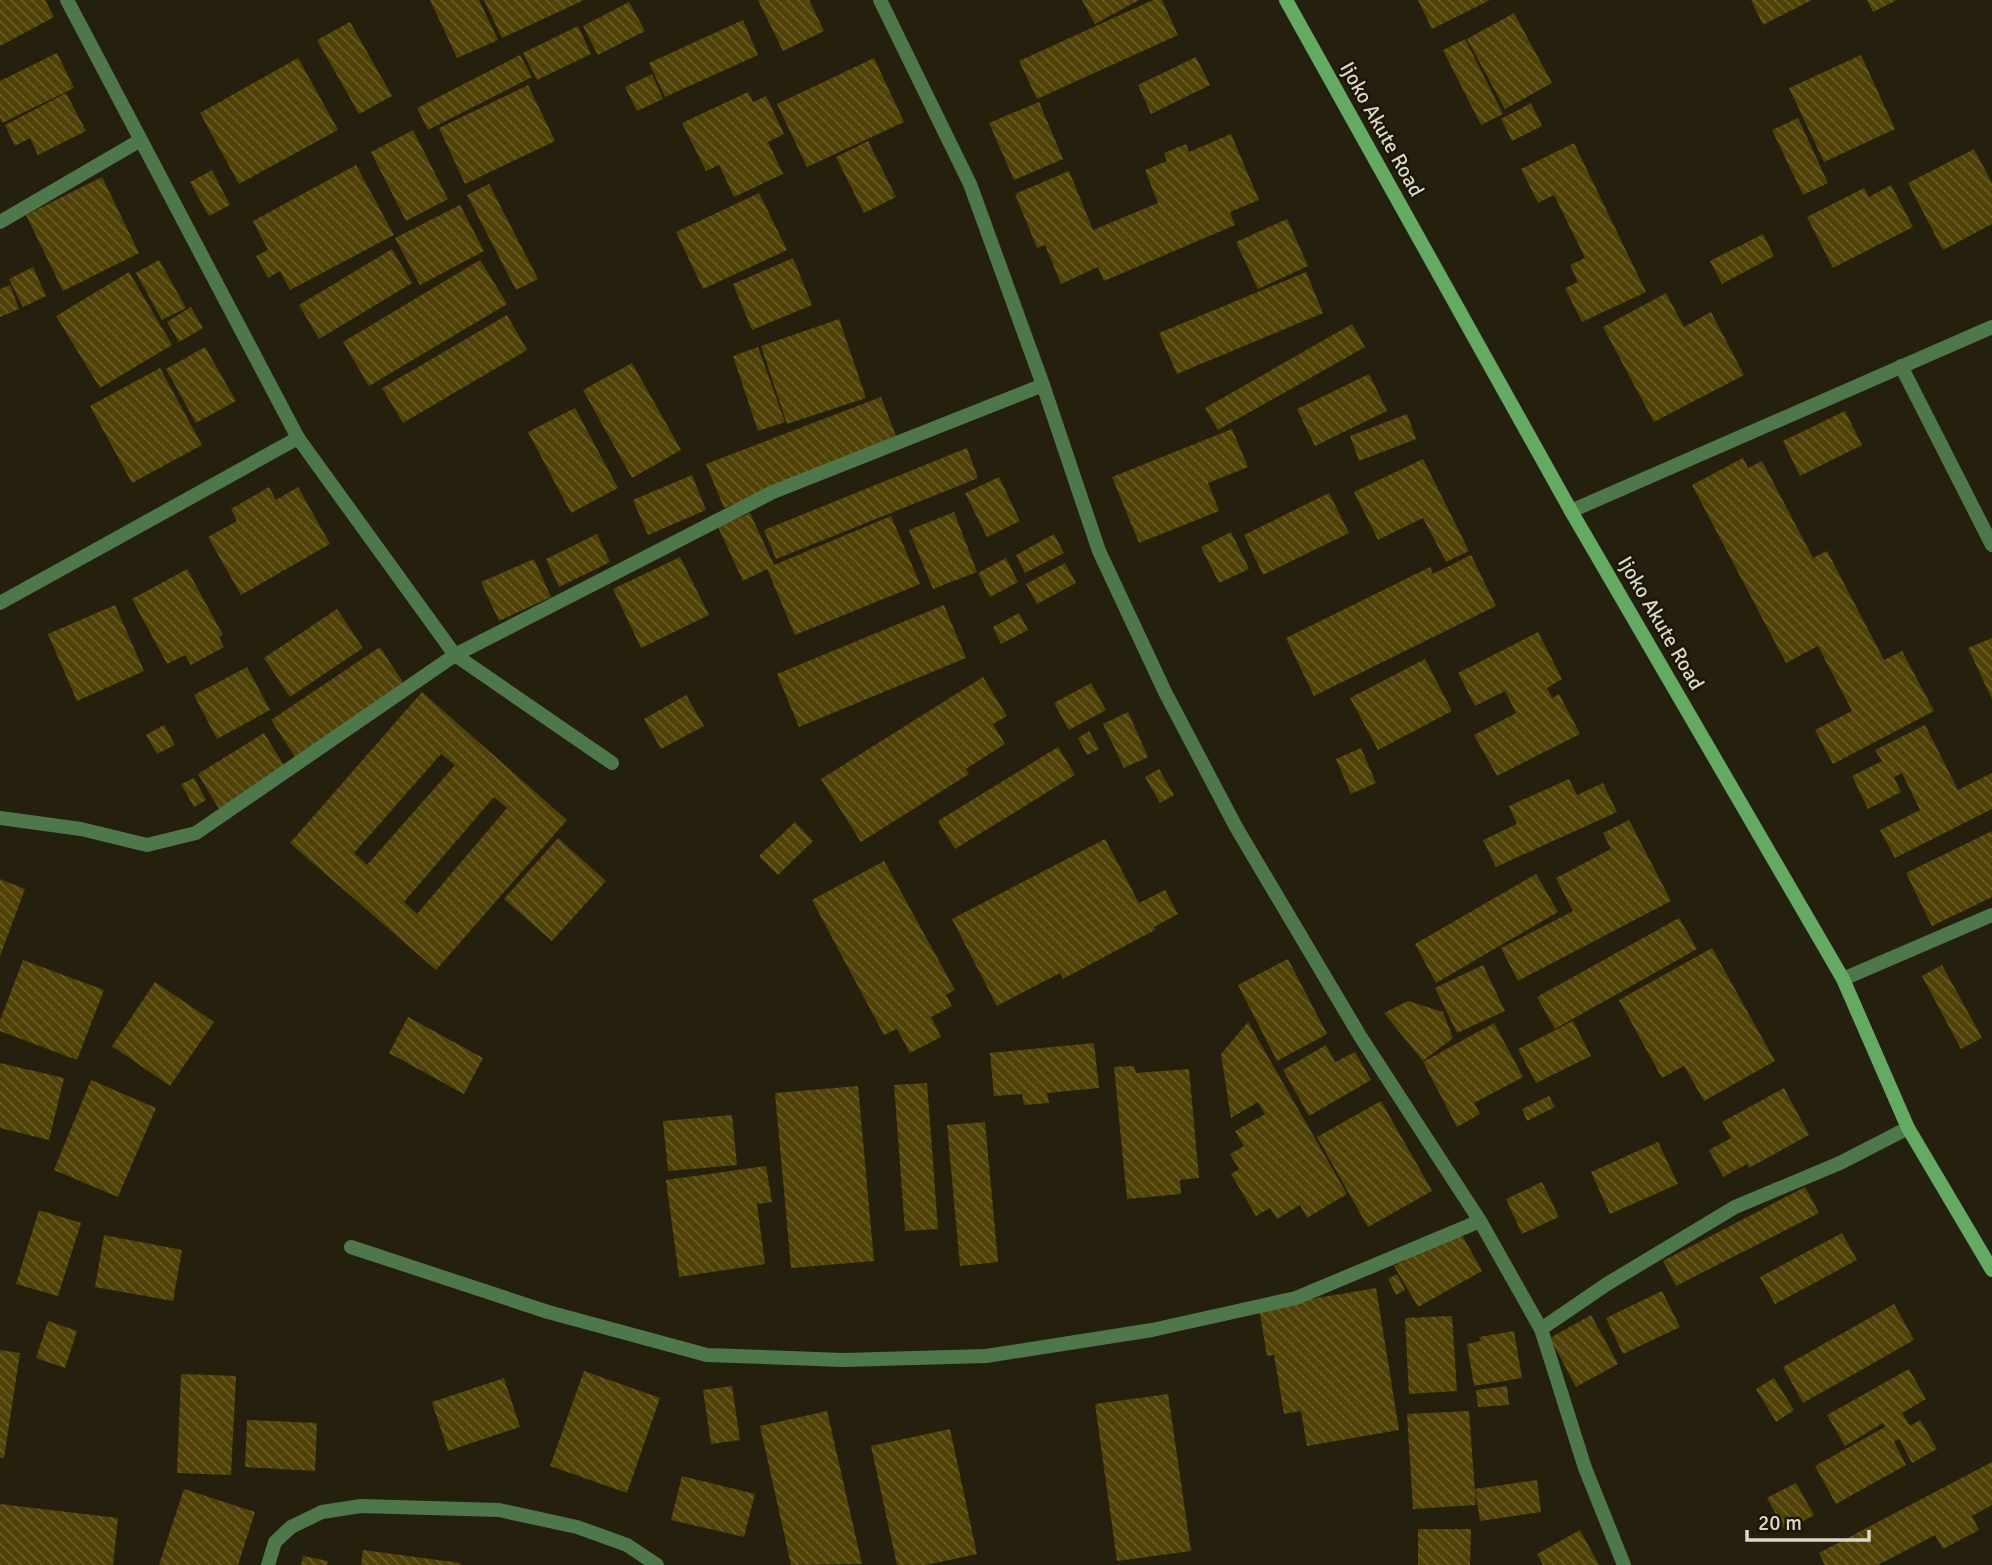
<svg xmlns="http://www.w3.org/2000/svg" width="1992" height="1565" font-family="Signika,sans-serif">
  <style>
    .building { fill: url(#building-back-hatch); fill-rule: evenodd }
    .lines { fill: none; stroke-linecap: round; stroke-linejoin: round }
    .street { stroke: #4e784b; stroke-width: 14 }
    .secondary { stroke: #65aa62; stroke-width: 14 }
    .labels { text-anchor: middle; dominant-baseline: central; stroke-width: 5; stroke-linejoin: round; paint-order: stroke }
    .street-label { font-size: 21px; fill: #dad7cb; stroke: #1c1604 }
  </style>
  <defs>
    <pattern id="building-back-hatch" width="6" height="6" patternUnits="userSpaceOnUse" patternTransform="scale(1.75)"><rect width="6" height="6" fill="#504107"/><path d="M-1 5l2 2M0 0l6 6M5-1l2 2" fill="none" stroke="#695c2a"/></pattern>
  </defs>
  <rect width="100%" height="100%" fill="#25200d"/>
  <g class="building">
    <polygon points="0,0 45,0 54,17 0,46"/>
    <polygon points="430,0 479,0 498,40 457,58"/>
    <polygon points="484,0 584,0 502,38"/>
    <polygon points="758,0 809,0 824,31 783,51"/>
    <polygon points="1082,0 1139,0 1095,24"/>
    <polygon points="1153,0 1162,0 1178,35 1037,99 1019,61"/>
    <polygon points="1418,0 1490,0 1432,29"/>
    <polygon points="1751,0 1812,0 1763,25"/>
    <polygon points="1867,0 1897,0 1873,12"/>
    <polygon points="629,2 645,31 598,55 583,26"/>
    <polygon points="1514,13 1552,83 1505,109 1467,39"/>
    <polygon points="743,20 758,55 665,97 649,63"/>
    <polygon points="350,22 392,96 359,114 317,40"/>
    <polygon points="578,26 591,54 537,80 523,53"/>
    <polygon points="1465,39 1503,114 1481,125 1443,50"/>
    <polygon points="57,53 74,88 2,123 0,118 0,81"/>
    <polygon points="520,55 532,77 428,130 417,108"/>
    <polygon points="1861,55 1895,129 1824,162 1789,88"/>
    <polygon points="1196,57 1210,85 1151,114 1138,85"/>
    <polygon points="298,58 338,130 239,184 200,113"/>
    <polygon points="874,58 904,122 807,167 777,104"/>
    <polygon points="652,74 663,99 637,111 625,87"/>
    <polygon points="528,85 555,141 465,184 439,128"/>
    <polygon points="748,92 753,102 766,96 784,134 768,142 783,174 734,197 719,165 706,171 682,123"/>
    <polygon points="66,93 86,131 38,155 30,138 15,146 5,125"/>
    <polygon points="1039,102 1063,159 1014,180 989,123"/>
    <polygon points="1531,103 1542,126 1512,141 1501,119"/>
    <polygon points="1798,118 1828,183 1803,195 1772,130"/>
    <polygon points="413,130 448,199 406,221 371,152"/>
    <polygon points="1231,134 1259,200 1230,212 1235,225 1104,281 1098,267 1061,284 1045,245 1037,248 1015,194 1069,171 1093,230 1158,203 1145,170 1167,161 1164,153 1186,144 1189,152"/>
    <polygon points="868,141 896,197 864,213 836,157"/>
    <polygon points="1574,143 1646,292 1582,322 1565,288 1578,282 1570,265 1585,258 1554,195 1538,203 1521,169"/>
    <polygon points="1974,149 1992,183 1992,224 1943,250 1908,183"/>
    <polygon points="356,165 394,235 290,290 280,271 268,278 256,256 268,250 253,221"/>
    <polygon points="212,170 230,205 209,216 190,182"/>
    <polygon points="102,177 139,253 63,291 26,215"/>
    <polygon points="489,184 538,279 516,290 467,195"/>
    <polygon points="1891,185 1913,227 1833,268 1807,217 1864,188 1869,197"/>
    <polygon points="759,193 787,250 703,289 676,232"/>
    <polygon points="460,205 484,251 420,285 395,238"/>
    <polygon points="1287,219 1308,266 1258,289 1236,242"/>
    <polygon points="1763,234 1774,256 1722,284 1710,261"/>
    <polygon points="392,249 412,283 319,339 299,305"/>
    <polygon points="793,258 812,305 752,330 733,284"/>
    <polygon points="159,260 186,308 162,320 136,273"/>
    <polygon points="480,260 507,304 369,386 343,342"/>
    <polygon points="33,267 46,296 23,307 9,279"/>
    <polygon points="129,272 172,345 100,388 56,316"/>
    <polygon points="1306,272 1323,313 1177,374 1159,333"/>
    <polygon points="10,285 19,309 0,317 0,289"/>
    <polygon points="1666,293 1684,327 1711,312 1744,375 1654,422 1603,327"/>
    <polygon points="191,307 203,328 179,342 167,322"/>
    <polygon points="507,315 527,350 403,423 382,388"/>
    <polygon points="839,319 866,398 787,424 761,346"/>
    <polygon points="1352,324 1365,347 1218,430 1205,408"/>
    <polygon points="205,347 236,401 196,423 166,369"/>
    <polygon points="758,347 785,422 758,431 733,356"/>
    <polygon points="632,363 681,450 632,478 583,390"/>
    <polygon points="160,368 202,445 132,483 90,406"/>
    <polygon points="1369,374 1387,411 1315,446 1297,409"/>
    <polygon points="881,397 898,441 724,508 706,464"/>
    <polygon points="575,408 618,488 571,513 528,432"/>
    <polygon points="1845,411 1862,445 1800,476 1783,441"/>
    <polygon points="1407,414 1416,439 1359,461 1350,436"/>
    <polygon points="1232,429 1248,467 1208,483 1219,511 1139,543 1112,477"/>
    <polygon points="967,448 978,478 776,559 764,530"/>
    <polygon points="1743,458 1748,468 1762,461 1813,558 1827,551 1884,660 1902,651 1934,711 1833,764 1815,730 1852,711 1818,646 1786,663 1692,485"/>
    <polygon points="1423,459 1469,551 1446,562 1423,518 1378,540 1354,492"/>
    <polygon points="692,475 706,510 648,535 633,500"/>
    <polygon points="999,477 1020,521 987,537 965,493"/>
    <polygon points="269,487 276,500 298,487 330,544 241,595 208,537 237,521 231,509"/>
    <polygon points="1329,493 1349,533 1263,575 1244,535"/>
    <polygon points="954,512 977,572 933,589 909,530"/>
    <polygon points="750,513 774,565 891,516 920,584 795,635 767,569 743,581 718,527"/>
    <polygon points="1231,532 1249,569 1219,583 1201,547"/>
    <polygon points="597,534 610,562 559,587 546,559"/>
    <polygon points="1054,534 1064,553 1025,573 1016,555"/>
    <polygon points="1471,555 1496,606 1314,696 1286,638 1430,567 1433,574"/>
    <polygon points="680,557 709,615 641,648 613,589"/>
    <polygon points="1006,558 1018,582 990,597 978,573"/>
    <polygon points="534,559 551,597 499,621 481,582"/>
    <polygon points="1065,563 1076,583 1037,604 1026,584"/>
    <polygon points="187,569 223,635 219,637 224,647 191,665 185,655 167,664 132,599"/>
    <polygon points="115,605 144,671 77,701 48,634"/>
    <polygon points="944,605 966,658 799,727 777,674"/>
    <polygon points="337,609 363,648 290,697 264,658"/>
    <polygon points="1019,613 1028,630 1001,644 993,627"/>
    <polygon points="1538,632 1562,679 1547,688 1552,698 1559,694 1580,734 1497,776 1474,735 1516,713 1505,691 1475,706 1458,673"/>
    <polygon points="1992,638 1992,699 1968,648"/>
    <polygon points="380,647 404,684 295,757 271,720"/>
    <polygon points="1425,659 1452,711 1378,750 1350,698"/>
    <polygon points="247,667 270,710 217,739 194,695"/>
    <polygon points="983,677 1007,716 993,724 1005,744 966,769 969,774 861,842 821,779"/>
    <polygon points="1091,683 1106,710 1069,730 1054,703"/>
    <path d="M 422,692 L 567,820 L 436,970 L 290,843 ZM 441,754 L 455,765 L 367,865 L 354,853 ZM 494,797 L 507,808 L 417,914 L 404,902 Z"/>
    <polygon points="686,695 704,726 661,749 644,719"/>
    <polygon points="1128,712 1148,757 1124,768 1103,724"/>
    <polygon points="164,725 175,745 157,754 146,735"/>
    <polygon points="1925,725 1958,790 1992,773 1992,809 1895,858 1880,830 1920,810 1902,773 1894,777 1901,792 1868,809 1852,776 1882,761 1875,750"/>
    <polygon points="1089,731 1099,749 1087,755 1078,738"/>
    <polygon points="264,733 285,767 219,809 198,774"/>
    <polygon points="1058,747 1075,775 955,849 938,821"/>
    <polygon points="1361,748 1376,783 1351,794 1336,759"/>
    <polygon points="1159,769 1174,795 1160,803 1145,777"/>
    <polygon points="194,778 206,800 194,807 181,784"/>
    <polygon points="1569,779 1577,795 1603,783 1617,812 1496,867 1483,840 1517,824 1509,806"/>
    <polygon points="1629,820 1671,901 1518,981 1501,948 1573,911 1556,878 1611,849 1603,833"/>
    <polygon points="795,822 813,841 778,875 759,856"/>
    <polygon points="1992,831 1992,897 1932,926 1906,873"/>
    <polygon points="558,838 606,881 552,941 504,899"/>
    <polygon points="1105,839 1139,903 1165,890 1178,914 1154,927 1155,930 1063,979 1060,973 997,1006 952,919"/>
    <polygon points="884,861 955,990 946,995 952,1006 931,1017 941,1037 910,1053 897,1029 884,1035 812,900"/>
    <polygon points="1536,874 1558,912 1436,983 1415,944"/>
    <polygon points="0,879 25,889 0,956"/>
    <polygon points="1679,918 1697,949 1555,1029 1537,997"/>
    <polygon points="1712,948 1775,1061 1704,1101 1684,1066 1662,1078 1619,1000"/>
    <polygon points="1288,959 1327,1034 1277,1061 1238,985"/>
    <polygon points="23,960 104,990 77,1060 0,1031 0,1021"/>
    <polygon points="1483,965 1505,1011 1457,1033 1435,988"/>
    <polygon points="1942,965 1982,1038 1961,1049 1922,976"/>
    <polygon points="155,982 214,1022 170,1086 112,1046"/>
    <polygon points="1408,1001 1443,1012 1453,1038 1423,1061 1384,1013"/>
    <polygon points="408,1017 483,1058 464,1094 389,1053"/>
    <polygon points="1573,1021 1591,1056 1536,1083 1518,1049"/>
    <polygon points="1248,1022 1347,1194 1307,1218 1300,1205 1277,1219 1270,1208 1256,1216 1231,1174 1239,1169 1230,1154 1244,1146 1235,1131 1265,1114 1258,1102 1231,1118 1221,1054"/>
    <polygon points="1494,1023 1523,1077 1474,1103 1480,1114 1457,1127 1423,1062"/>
    <polygon points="1094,1043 1099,1088 1047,1093 1049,1103 1024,1105 1022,1094 994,1096 990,1053"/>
    <polygon points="1326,1045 1335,1062 1355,1052 1371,1080 1309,1116 1283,1070"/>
    <polygon points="0,1063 64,1078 49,1140 0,1128"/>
    <polygon points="1134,1066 1136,1073 1189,1069 1199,1178 1180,1180 1181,1194 1127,1199 1114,1067"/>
    <polygon points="91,1080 156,1108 118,1197 54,1170"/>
    <polygon points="927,1083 938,1229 905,1231 894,1085"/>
    <polygon points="858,1086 874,1261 791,1268 775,1093"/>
    <polygon points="1784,1088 1809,1135 1749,1168 1747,1164 1723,1177 1709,1150 1731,1138 1722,1122"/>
    <polygon points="1549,1096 1555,1107 1527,1121 1522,1109"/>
    <polygon points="1381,1101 1432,1191 1368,1227 1317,1137"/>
    <polygon points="732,1115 737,1165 668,1171 663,1121"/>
    <polygon points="985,1122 998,1262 960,1266 947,1125"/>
    <polygon points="1658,1142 1678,1184 1610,1214 1591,1172"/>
    <polygon points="766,1166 772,1202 757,1204 765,1264 679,1277 666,1180"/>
    <polygon points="1542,1182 1559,1217 1522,1234 1506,1199"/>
    <polygon points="1805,1187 1819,1213 1676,1286 1663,1261"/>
    <polygon points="39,1210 81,1223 58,1296 16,1284"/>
    <polygon points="1459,1230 1482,1271 1418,1307 1394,1266"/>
    <polygon points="1842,1233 1857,1260 1775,1304 1760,1277"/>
    <polygon points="104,1235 182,1250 173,1301 95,1287"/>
    <polygon points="1397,1274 1405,1290 1396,1295 1388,1279"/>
    <polygon points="1376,1288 1399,1430 1307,1446 1301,1411 1284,1414 1274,1355 1267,1356 1259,1308"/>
    <polygon points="1662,1291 1680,1327 1623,1354 1606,1318"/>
    <polygon points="1894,1304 1914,1340 1803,1403 1783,1367"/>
    <polygon points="1591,1315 1618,1364 1576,1387 1550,1338"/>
    <polygon points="1452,1316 1457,1391 1409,1394 1405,1318"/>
    <polygon points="48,1321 77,1331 65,1368 36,1358"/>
    <polygon points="1514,1331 1522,1378 1474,1386 1467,1344 1481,1341 1479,1337"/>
    <polygon points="0,1350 20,1353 4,1458 0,1458"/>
    <polygon points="1909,1369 1926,1399 1902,1413 1910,1426 1920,1420 1937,1449 1912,1463 1899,1439 1894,1442 1890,1434 1906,1465 1836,1504 1815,1466 1885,1427 1883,1423 1845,1446 1827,1415"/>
    <polygon points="584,1371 660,1398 627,1493 550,1466"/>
    <polygon points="181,1374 236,1376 231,1475 177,1473"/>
    <polygon points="504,1378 520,1427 448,1451 432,1402"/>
    <polygon points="1774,1378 1794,1410 1776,1422 1756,1389"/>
    <polygon points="732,1386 740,1440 711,1444 703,1390"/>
    <polygon points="1507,1386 1509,1405 1478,1407 1476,1390"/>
    <polygon points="1168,1394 1191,1551 1117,1561 1095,1404"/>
    <polygon points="827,1411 862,1564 791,1565 760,1426"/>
    <polygon points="1469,1411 1476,1505 1413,1509 1407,1414"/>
    <polygon points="247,1420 317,1423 315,1471 245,1467"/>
    <polygon points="950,1429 977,1554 926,1565 897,1565 871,1446"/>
    <polygon points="1992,1462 1992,1505 1972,1516 1979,1530 1943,1549 1935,1535 1878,1565 1825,1565 1819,1553"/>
    <polygon points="682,1476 755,1494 744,1537 671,1520"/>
    <polygon points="1537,1480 1541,1512 1480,1521 1475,1489"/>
    <polygon points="1796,1483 1814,1515 1785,1531 1767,1498"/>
    <polygon points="184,1489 255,1512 238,1565 159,1565"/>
    <polygon points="0,1504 118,1518 113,1565 0,1565"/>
    <polygon points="1418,1529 1471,1529 1470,1565 1418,1565"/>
    <polygon points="1580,1530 1599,1565 1543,1565 1537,1554"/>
    <polygon points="363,1550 460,1563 460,1565 361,1565"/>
    <polygon points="303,1556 328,1561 327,1565 301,1565"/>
  </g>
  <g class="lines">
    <g class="street">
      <polyline points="67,0 298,438 455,655 612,763"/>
      <polyline points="880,0 970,184 1043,385 1099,551 1165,692 1236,827 1360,1036 1480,1221 1541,1329 1585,1468 1624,1565"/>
      <polyline points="0,222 139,141"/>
      <polyline points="1901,366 1992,545"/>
      <polyline points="1571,511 1992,327"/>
      <polyline points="0,603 298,438"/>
      <polyline points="0,818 81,829 147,845 196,833 455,655 773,492 1043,385"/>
      <polyline points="1843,979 1992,915"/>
      <polyline points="351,1247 548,1312 707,1355 843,1360 986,1356 1152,1330 1296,1298 1480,1221"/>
      <polyline points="1541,1329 1607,1284 1735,1207 1840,1163 1908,1128"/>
      <polyline points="268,1565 275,1542 291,1527 322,1512 361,1506 499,1510 577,1527 627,1545 657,1565"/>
    </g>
    <polyline class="secondary" points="1286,0 1571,511 1843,979 1908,1128 1992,1270"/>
  </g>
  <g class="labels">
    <g class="street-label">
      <text transform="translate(1382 129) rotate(61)">Ijoko Akute Road</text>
      <text transform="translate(1661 623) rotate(60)">Ijoko Akute Road</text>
    </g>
  </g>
  <path d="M1747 1530v10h122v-10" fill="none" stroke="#dad7cb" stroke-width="3.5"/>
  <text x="1758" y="1530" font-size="21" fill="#dad7cb" stroke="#1c1604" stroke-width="5" paint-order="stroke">20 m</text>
</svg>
